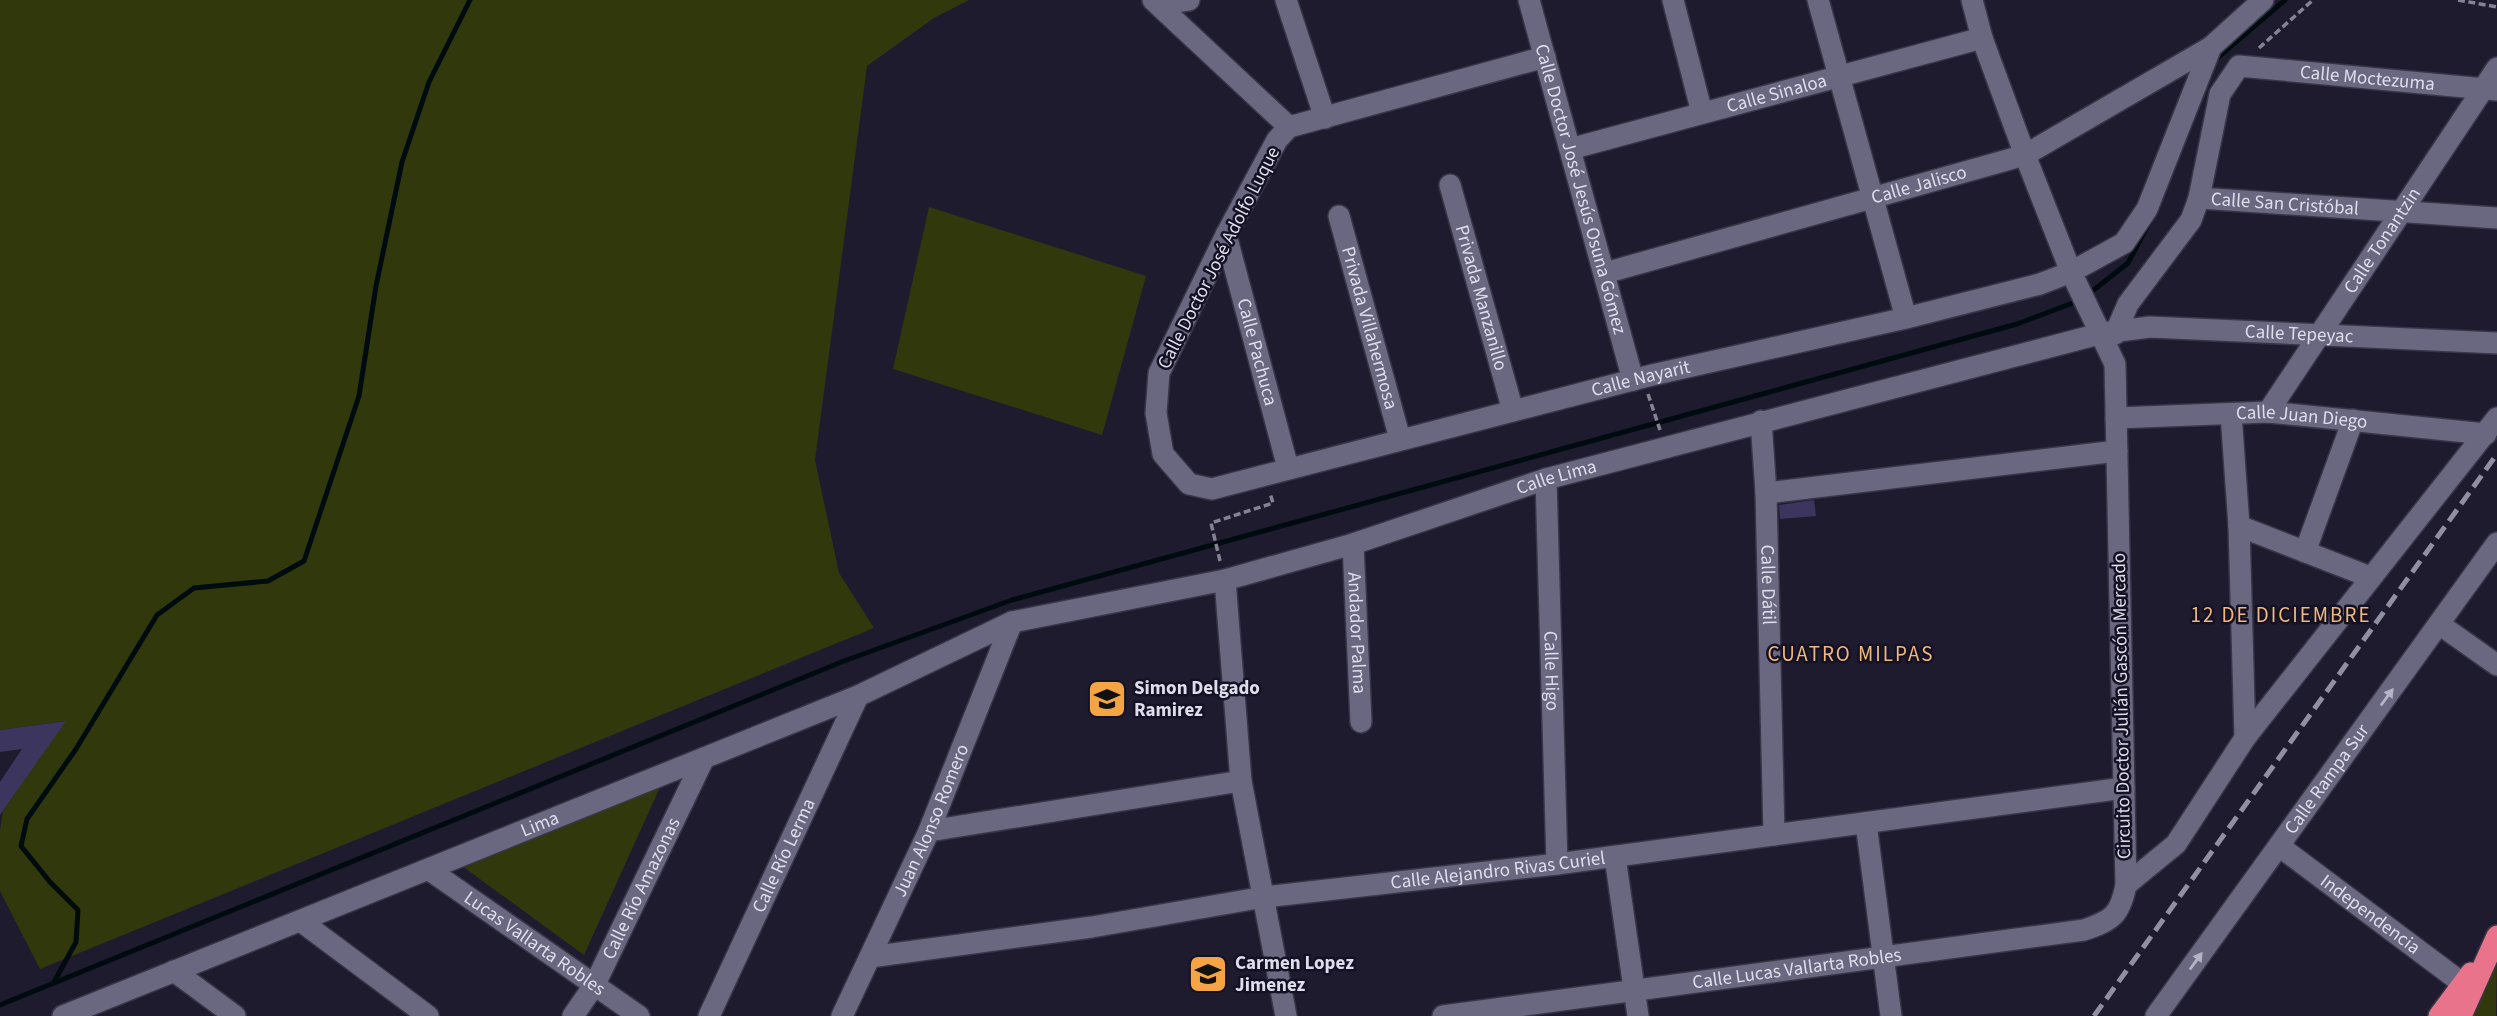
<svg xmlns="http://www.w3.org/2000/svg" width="2497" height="1016" font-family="'Source Sans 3',sans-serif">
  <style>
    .green { fill: #31390c }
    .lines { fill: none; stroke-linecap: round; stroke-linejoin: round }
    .stream { stroke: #000b0f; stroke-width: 5 }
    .building { fill: #3c355d }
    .minor-casing { stroke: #373546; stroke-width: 24 }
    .highway-casing { stroke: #373546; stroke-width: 24 }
    .path { stroke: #848293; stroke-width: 3.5; stroke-dasharray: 7 3.5; stroke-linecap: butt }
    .minor { stroke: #6a6780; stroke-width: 21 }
    .highway { stroke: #e9738a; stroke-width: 21 }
    .rail { stroke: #918fa0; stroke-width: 5; stroke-dasharray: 14 7; stroke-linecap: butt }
    .oneway { fill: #b5b4c6 }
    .labels { text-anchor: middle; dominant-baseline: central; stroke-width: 5; stroke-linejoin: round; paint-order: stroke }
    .street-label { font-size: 19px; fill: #deddeb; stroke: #151125 }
    .poi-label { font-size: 19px; font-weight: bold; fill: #deddeb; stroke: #151125; text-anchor: start }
    .neighbourhood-label { font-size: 21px; letter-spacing: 2px; fill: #efb87c; stroke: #151125 }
  </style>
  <rect width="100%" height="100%" fill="#1e1b2f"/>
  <g class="green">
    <polygon points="0,0 969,0 934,18 867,66 815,460 839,573 874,628 40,969 0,891 0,831 3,811 65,721 0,730"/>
    <polygon points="929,207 1146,276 1102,435 893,369"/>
    <polygon points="661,785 584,955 462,866"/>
    <polygon points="2497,956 2496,1016 2473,1016"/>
  </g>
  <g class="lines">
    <g class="stream">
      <polyline points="2216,59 2285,0"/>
      <polyline points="2086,296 2128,263 2154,214"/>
      <polyline points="54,982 76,942 78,910 50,882 21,846 27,819 76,749 157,615 194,588 268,581 304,561 359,396 376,286 402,162 429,82 470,0"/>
      <polyline points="0,1005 844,661 1012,600 2017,324 2078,301"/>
    </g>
  </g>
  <g class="building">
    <polygon points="1814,500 1816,516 1780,519 1779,505"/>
    <polygon points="66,721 0,815 0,782 22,749 0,752 0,730"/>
  </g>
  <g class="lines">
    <g class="minor-casing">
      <g id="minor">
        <polyline points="1153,0 1289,127"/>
        <polyline points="1286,0 1325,118"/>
        <path id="s1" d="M 1529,0 L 1633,380"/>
        <polyline points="1673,0 1702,113"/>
        <polyline points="1818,0 1906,318"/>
        <polyline points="1158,4 1189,0"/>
        <path id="s2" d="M 1545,57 L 1289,127 L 1277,140 L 1226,235 L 1159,373 L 1156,413 L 1163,454 L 1189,484 L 1212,489 L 1652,375 L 1906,318 L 2040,284 L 2071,272 L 2124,243 L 2147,209 L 2211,47 L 2263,0"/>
        <path id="s3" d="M 1570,149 L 1982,38"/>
        <path id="s4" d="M 1450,185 L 1513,411"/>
        <path id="s5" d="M 2199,198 L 2497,218"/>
        <path id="s6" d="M 1339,216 L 1400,439"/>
        <path id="s7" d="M 1226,235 L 1288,468"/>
        <path id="s8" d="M 1605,273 L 2025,155 L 2211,47"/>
        <path id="s9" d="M 2115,334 L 2128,304 L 2191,220 L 2199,198 L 2220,94 L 2239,66 L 2497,90"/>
        <path id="s10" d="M 2268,412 L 2497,68"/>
        <polyline points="2231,414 2239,526 2245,738"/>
        <path id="s11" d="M 2116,418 L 2268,412 L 2486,434"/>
        <path id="s12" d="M 1761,421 L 1766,493 L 1774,835"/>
        <path id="s13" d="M 1546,479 L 1557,864"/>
        <polyline points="1766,493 2117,451"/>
        <polyline points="2239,526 2370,577"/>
        <path id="s14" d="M 1353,544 L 1361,722"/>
        <polyline points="2305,552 2353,420"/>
        <polyline points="1225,580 1241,781 1286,1016"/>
        <polyline points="2439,624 2497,665"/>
        <polyline points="1866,823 1891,1016"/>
        <polyline points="929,831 1241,781"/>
        <path id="s15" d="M 2279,846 L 2462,983"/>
        <polyline points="1615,857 1638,1016"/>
        <path id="s16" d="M 428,869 L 639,1016"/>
        <polyline points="2126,885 2176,844 2245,738 2497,418"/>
        <polyline points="302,922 428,1016"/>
        <path id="s17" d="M 870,957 L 1092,927 L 1264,897 L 1557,864 L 2124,788"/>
        <polyline points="174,971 235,1016"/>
        <path id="s18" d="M 63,1016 L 858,696 L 1012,622 L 1225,580 L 1353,544 L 1546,479 L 2103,333 L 2150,327 L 2497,343"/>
        <path id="s19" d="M 573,1016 L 595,984 L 704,758"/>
        <path id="s20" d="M 709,1016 L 858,696"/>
        <path id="s21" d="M 842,1016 L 929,831 L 1012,622"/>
        <path id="s22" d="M 1443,1016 L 2084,930 C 2113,920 2120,915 2126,885 L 2115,364 L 2071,272 L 2025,155 L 1982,38 L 1972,0"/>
        <path id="s23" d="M 2156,1016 L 2497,543"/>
      </g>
    </g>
    <g class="highway-casing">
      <g id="highway">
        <polyline points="2439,1016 2471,973"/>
        <polyline points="2461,1016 2497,936"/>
      </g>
    </g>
    <g class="path">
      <polyline points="2458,0 2497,7"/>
      <polyline points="2259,48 2313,0"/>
      <polyline points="1648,394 1660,430"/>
      <polyline points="1220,561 1211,523 1273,503 1270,493"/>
    </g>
    <use href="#minor" class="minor"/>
    <use href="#highway" class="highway"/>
    <polyline class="rail" points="2094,1016 2497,454"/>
  </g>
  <defs><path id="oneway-solid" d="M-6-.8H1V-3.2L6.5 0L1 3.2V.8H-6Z" transform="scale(1.75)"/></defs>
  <g class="oneway">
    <use href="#oneway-solid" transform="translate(2387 697) rotate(-54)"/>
    <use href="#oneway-solid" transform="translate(2196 961) rotate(-54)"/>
  </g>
  <defs>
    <g id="school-square" transform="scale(2.0125)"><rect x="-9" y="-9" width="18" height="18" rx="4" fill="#f4a443" stroke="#151125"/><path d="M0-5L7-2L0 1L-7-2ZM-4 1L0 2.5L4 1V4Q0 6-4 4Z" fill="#111"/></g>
  </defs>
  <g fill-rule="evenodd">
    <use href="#school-square" x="1107" y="699"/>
    <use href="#school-square" x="1208" y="974"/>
  </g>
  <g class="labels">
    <g class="street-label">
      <text stroke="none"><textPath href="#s9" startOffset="430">Calle Moctezuma</textPath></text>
      <text stroke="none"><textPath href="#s3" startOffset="214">Calle Sinaloa</textPath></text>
      <text stroke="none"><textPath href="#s8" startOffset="326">Calle Jalisco</textPath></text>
      <text stroke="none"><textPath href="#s1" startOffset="196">Calle Doctor José Jesús Osuna Gómez</textPath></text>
      <text stroke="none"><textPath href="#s5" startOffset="86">Calle San Cristóbal</textPath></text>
      <text stroke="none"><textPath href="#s10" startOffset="206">Calle Tonantzin</textPath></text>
      <text transform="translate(1219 258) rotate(-63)">Calle Doctor José Adolfo Luque</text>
      <text stroke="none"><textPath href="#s4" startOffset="117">Privada Manzanillo</textPath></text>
      <text stroke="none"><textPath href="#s6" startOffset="116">Privada Villahermosa</textPath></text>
      <text stroke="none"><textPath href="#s18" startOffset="2354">Calle Tepeyac</textPath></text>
      <text stroke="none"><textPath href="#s7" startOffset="121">Calle Pachuca</textPath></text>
      <text stroke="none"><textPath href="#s2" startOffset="1132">Calle Nayarit</textPath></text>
      <text stroke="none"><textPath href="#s11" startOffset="186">Calle Juan Diego</textPath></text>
      <text stroke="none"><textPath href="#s18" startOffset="1592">Calle Lima</textPath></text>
      <text stroke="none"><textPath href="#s12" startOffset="164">Calle Dátil</textPath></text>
      <text stroke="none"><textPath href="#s14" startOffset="89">Andador Palma</textPath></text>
      <text stroke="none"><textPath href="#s13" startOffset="192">Calle Higo</textPath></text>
      <text transform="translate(2122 706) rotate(-91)">Circuito Doctor Julián Gascón Mercado</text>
      <text stroke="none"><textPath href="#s23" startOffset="292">Calle Rampa Sur</textPath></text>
      <text stroke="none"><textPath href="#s21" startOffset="215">Juan Alonso Romero</textPath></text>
      <text stroke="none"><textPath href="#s18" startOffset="514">Lima</textPath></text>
      <text stroke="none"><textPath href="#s20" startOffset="177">Calle Río Lerma</textPath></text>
      <text stroke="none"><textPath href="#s17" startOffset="634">Calle Alejandro Rivas Curiel</textPath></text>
      <text stroke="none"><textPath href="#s19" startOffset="145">Calle Río Amazonas</textPath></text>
      <text stroke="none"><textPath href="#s15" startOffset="114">Independencia</textPath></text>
      <text stroke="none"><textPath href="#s16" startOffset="130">Lucas Vallarta Robles</textPath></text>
      <text stroke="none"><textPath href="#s22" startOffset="357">Calle Lucas Vallarta Robles</textPath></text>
    </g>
    <g class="poi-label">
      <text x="1134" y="688">Simon Delgado<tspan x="1134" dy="22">Ramirez</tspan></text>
      <text x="1235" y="963">Carmen Lopez<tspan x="1235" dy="22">Jimenez</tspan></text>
    </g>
    <g class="neighbourhood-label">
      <text x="2281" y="615">12 DE DICIEMBRE</text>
      <text x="1851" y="654">CUATRO MILPAS</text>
    </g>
  </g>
</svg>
